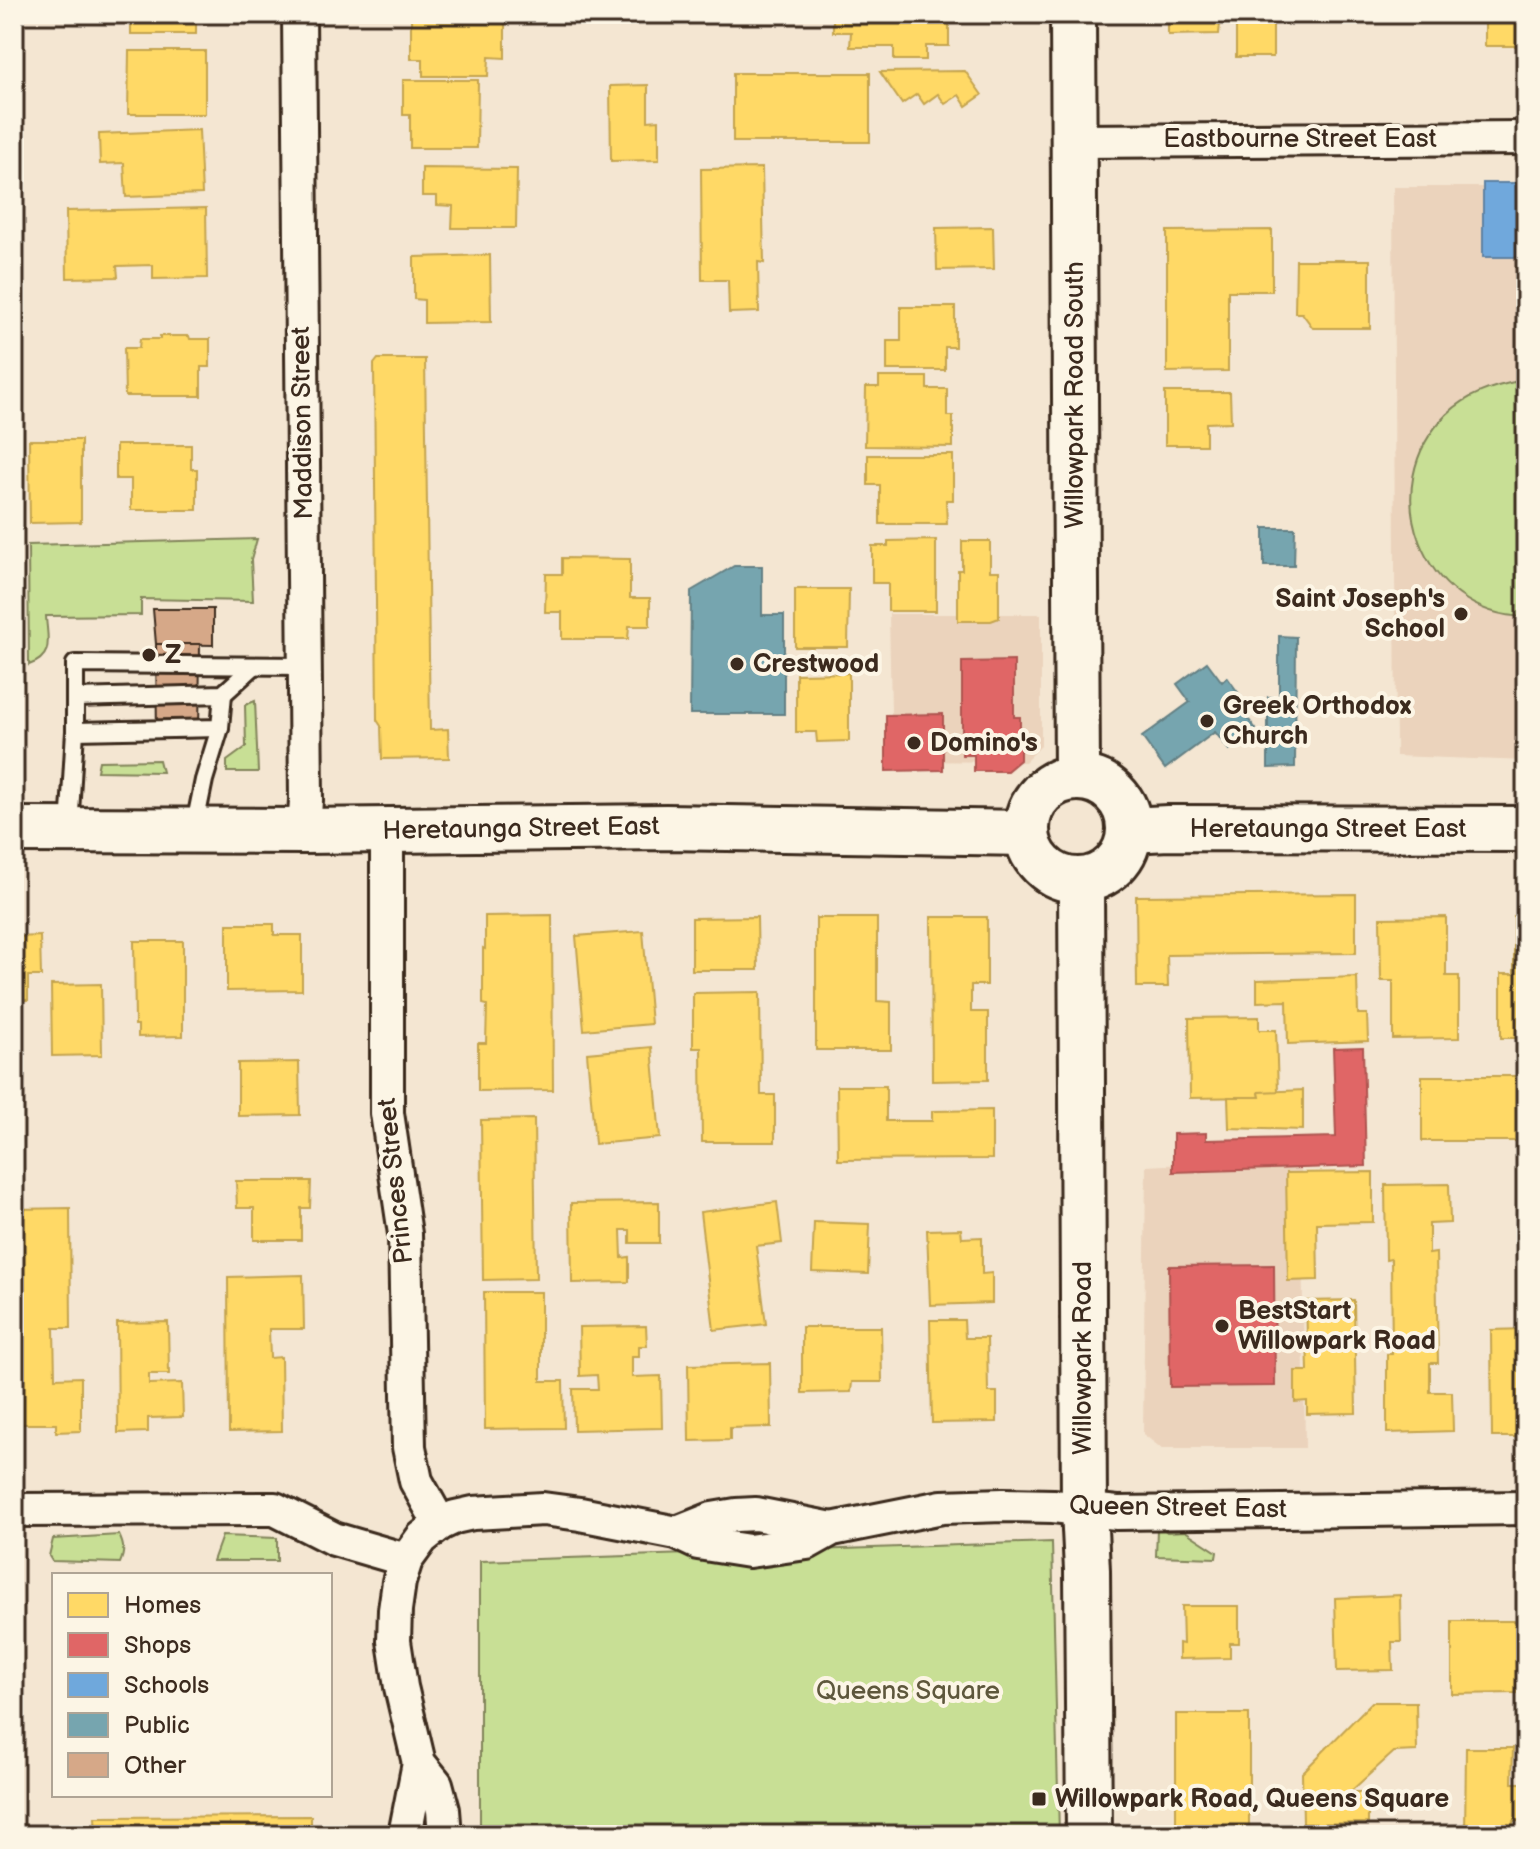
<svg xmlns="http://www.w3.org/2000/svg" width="1540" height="1849" font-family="'Balsamiq Sans',sans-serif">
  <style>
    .built { fill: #ebd3bc }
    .green { fill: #c8df95; stroke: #82845a; stroke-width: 2 }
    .homes { fill: #ffd966; stroke: #c4a450; stroke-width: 2 }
    .shops { fill: #e06666; stroke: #ae5450; stroke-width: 2 }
    .schools { fill: #6fa8dc; stroke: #5f82a3; stroke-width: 2 }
    .public { fill: #76a5af; stroke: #648084; stroke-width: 2 }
    .building { fill: #d6a888; stroke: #3b2a1e; stroke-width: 2 }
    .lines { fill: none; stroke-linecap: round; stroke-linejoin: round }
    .lane-casing { stroke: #3b2a1e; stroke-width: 22 }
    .street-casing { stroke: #3b2a1e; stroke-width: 38 }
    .secondary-casing { stroke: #3b2a1e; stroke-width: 50 }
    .lane { stroke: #fcf5e5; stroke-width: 16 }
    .street { stroke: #fcf5e5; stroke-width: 32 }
    .secondary { stroke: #fcf5e5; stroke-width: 44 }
    .poi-dot { fill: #3b2a1e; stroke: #fcf5e5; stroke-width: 3 }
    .labels { text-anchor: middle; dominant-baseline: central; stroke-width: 8; stroke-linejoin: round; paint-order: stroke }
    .street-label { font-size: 26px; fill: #3b2a1e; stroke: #fcf5e5 }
    .poi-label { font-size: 26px; font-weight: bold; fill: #3b2a1e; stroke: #fcf5e5; text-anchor: start }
    .park-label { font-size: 26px; fill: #5e573c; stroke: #fcf5e5 }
  </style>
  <rect width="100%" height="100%" fill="#f4e6d2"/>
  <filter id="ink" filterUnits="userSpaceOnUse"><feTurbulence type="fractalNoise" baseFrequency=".0125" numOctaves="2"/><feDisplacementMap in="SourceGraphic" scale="16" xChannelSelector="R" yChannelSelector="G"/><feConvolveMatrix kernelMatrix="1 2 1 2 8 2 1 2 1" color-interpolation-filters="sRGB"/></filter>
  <g filter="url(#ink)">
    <g class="built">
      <polygon points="1393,187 1526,187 1526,761 1396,756"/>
      <polygon points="889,614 1041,614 1041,746 1025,762 892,761"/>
      <polygon points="1301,1158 1305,1448 1161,1448 1143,1434 1146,1166"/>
    </g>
    <g class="green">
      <path d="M 1519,381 L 1526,381 L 1526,617 C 1421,615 1373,486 1447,414 C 1468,394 1493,386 1519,381 Z"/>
      <path d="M 257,539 L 251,560 L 253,601 L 141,599 L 141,615 L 46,616 C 47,638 55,656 29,665 L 28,545 Z"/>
      <polygon points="255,701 258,772 227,772 227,761 246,747 245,705"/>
      <polygon points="159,760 162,772 97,771 99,761"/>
      <polygon points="1157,1529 1163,1529 1167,1532 1185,1531 1217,1552 1216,1558 1156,1556"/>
      <path d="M 119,1535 C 124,1545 125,1552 120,1563 L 52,1561 L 49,1556 L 53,1539 Z"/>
      <polygon points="222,1536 277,1538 277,1561 213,1561"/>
      <polygon points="1052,1542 1059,1835 480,1835 480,1561"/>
    </g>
    <g class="homes">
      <polygon points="131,14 203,14 196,14 196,34 131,34"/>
      <polygon points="411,14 505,14 505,58 489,57 488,76 423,76 423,59 411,59"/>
      <polygon points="833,14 949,14 949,46 926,46 926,60 894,60 894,47 850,47 851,32 833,32"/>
      <polygon points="1168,14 1261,14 1261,21 1273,21 1273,57 1236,57 1236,24 1220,24 1219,34 1168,35"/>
      <rect x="1485" y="14" width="41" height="32"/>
      <polygon points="129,51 205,51 205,114 128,114"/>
      <polygon points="965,71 982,95 966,106 959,95 945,104 938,94 924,104 917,94 902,104 880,72"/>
      <rect x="733" y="73" width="137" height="69"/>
      <polygon points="403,80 478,80 477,148 410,148 410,115 403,115"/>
      <polygon points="648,85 648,121 659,120 659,160 611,161 610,86"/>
      <polygon points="199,130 202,194 126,197 124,163 100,164 99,134"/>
      <polygon points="422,168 517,169 516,228 452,228 453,206 437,205 437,196 422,196"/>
      <polygon points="762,168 764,263 758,262 759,312 729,313 728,280 702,280 701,169"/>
      <polygon points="206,208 207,278 153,279 153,265 117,266 118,277 67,278 66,211"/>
      <polygon points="993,227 994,269 937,270 936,228"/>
      <polygon points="1272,230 1272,291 1228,291 1228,371 1167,372 1167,231"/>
      <polygon points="490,255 491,322 424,323 424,300 414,299 414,257"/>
      <polygon points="1296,260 1370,260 1370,328 1313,328 1302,313 1295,313"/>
      <polygon points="901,307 955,307 955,347 945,347 945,370 887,370 887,341 901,341"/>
      <polygon points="160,336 189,336 190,339 210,339 210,367 201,367 201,396 125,396 124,348 139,348 140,339 160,339"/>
      <polygon points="378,359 425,359 430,730 448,729 449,758 382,759 381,726 377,720 374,364"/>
      <polygon points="879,377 927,377 927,389 947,389 947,416 953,416 953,447 865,446 866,387 879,387"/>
      <polygon points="1165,392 1230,392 1231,422 1206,423 1206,445 1165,445"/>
      <polygon points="29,440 81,440 81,522 30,523"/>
      <polygon points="116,445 191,445 191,469 197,469 197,510 131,510 131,479 116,479"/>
      <polygon points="868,455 953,455 953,500 946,500 947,524 880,524 880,485 868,485"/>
      <polygon points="936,540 936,611 888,611 888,583 872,583 872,546 888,546 888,541"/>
      <polygon points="962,541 990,541 990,571 999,571 999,618 991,621 958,621 958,570 962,570"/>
      <polygon points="562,558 630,559 630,598 650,598 650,626 629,626 628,639 562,639 562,612 545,612 546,574 562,574"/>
      <polygon points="795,589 849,589 848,647 795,647"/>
      <polygon points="849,673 849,741 817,742 816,732 796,732 796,674"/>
      <polygon points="1356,894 1356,953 1167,955 1168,987 1137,987 1136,896"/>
      <polygon points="552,915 553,1090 478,1091 478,1043 486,1043 487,1005 483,1004 483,948 485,949 485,916"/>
      <polygon points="757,917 758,970 692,970 692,918"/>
      <polygon points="931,917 987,917 987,985 971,985 971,1012 988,1012 988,1080 932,1081"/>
      <polygon points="1446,917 1446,976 1459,976 1459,1038 1393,1039 1393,981 1381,981 1380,918"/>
      <polygon points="1514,917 1526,917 1526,1038 1501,1038 1501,974 1514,974"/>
      <polygon points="816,918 877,918 877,1001 891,1002 891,1050 816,1050"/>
      <polygon points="227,924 274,924 274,935 302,935 302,990 227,991"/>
      <polygon points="643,931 651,1024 584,1030 576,936"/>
      <polygon points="40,936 41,976 28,976 28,1000 15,1000 14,1017 14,937"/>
      <polygon points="134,941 183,941 183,1036 138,1037 138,1025 135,1025"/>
      <polygon points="1357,977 1358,1014 1367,1014 1368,1041 1288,1044 1287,1001 1257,1002 1257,980"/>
      <polygon points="101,984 102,1055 52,1056 51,985"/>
      <polygon points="760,992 761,1095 775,1095 775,1142 702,1142 701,1048 693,1048 693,993"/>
      <polygon points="1259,1017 1259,1030 1276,1030 1278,1092 1259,1092 1260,1097 1190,1098 1189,1018"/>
      <polygon points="652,1047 660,1138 595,1144 587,1053"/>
      <polygon points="299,1062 300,1115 238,1116 238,1063"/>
      <rect x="1422" y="1076" width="104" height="65"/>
      <polygon points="837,1086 886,1086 886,1121 932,1121 932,1111 992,1110 992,1159 838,1160"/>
      <polygon points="1303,1090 1303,1130 1229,1128 1228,1097 1260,1097 1259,1092"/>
      <polygon points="534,1119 536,1279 483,1280 481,1120"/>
      <polygon points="1373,1172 1373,1222 1317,1223 1318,1280 1288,1281 1286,1173"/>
      <polygon points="236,1181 311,1181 310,1208 301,1208 301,1240 254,1240 254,1208 237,1208"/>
      <polygon points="1449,1184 1450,1223 1429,1224 1429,1254 1436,1253 1438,1363 1430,1363 1430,1392 1452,1392 1453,1431 1387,1433 1387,1354 1392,1354 1391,1259 1386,1260 1385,1185"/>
      <polygon points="659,1202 659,1243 630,1243 630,1230 621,1230 622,1258 629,1257 629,1282 572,1283 571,1203"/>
      <polygon points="777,1202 782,1243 756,1246 766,1324 714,1330 700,1212"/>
      <polygon points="70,1208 71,1328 54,1328 55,1378 81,1377 81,1431 56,1432 56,1424 14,1424 14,1323 18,1322 17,1209"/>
      <polygon points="814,1222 870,1224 868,1274 812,1272"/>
      <polygon points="961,1229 962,1238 982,1237 982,1274 992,1273 992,1303 930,1305 927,1230"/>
      <polygon points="303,1275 304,1329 269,1329 270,1358 281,1357 282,1431 229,1432 228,1277"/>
      <polygon points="484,1292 541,1292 541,1381 563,1381 564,1428 485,1429"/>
      <polygon points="1354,1300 1356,1413 1307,1414 1307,1401 1295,1402 1295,1371 1308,1371 1306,1301"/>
      <polygon points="930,1320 964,1320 965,1338 987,1338 988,1392 997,1392 997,1422 932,1423"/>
      <polygon points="168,1322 169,1374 149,1374 149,1384 182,1383 183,1417 148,1418 148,1432 118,1433 117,1323"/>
      <polygon points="646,1326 647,1346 639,1346 639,1357 632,1357 632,1377 661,1376 662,1428 574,1430 573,1389 598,1389 597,1375 580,1376 579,1327"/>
      <polygon points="802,1327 881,1327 882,1382 852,1382 851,1392 802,1393"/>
      <polygon points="1526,1329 1526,1437 1492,1437 1491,1330"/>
      <polygon points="770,1363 771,1427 730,1428 730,1440 689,1441 688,1365"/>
      <polygon points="1400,1595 1401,1642 1392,1642 1393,1670 1337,1671 1335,1598"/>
      <polygon points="1182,1606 1239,1606 1239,1643 1230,1643 1230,1658 1179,1659 1179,1643 1183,1644"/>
      <polygon points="1452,1621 1517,1621 1517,1693 1452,1694"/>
      <polygon points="17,1698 18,1757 14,1757 14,1699"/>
      <polygon points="1372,1702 1416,1702 1417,1751 1394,1752 1350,1792 1368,1792 1368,1823 1303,1824 1302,1773"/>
      <rect x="1176" y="1714" width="73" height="121"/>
      <polygon points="1466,1748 1513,1748 1512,1783 1526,1783 1526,1821 1513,1821 1513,1835 1465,1835"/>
      <polygon points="311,1816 311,1835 96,1835 95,1817"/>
    </g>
    <g class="shops">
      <polygon points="1014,661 1014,717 1020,717 1020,760 1007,771 974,771 974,755 962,755 962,662"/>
      <polygon points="943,714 943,770 886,771 886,715"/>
      <polygon points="1363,1047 1366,1166 1173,1172 1173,1134 1206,1133 1206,1140 1336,1137 1333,1048"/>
      <polygon points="1274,1265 1275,1386 1170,1387 1169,1266"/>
    </g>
    <rect class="schools" x="1483" y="183" width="43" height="74"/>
    <g class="public">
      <polygon points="1264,528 1295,528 1294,566 1264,566"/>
      <polygon points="734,566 762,566 762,615 784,615 784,714 690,714 691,591"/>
      <polygon points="1279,636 1296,637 1295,767 1268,768 1268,697 1279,697"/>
      <polygon points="1207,662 1222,682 1227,677 1249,708 1243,712 1256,729 1229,750 1215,732 1165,769 1142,737 1190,702 1177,684"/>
    </g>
    <g class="building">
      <polygon points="153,609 213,609 213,645 156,644"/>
      <polygon points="156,644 200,644 199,738 157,739"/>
    </g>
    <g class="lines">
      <g class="lane-casing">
        <g id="lane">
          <polyline points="75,698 223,694 254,666"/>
          <polyline points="75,731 220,728 223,694"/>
          <polyline points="69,829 75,731 75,664 305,666"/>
          <polyline points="194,829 204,780 220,728"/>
        </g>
      </g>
      <g class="street-casing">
        <g id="street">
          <polyline points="299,14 306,800 304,831"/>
          <polyline points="1074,141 1526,138"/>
          <polyline points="387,830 387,1113 405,1234 409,1447 416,1481 440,1524"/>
          <polyline points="14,1510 275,1509 334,1539 406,1560"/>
          <polyline points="677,1533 712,1519 736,1515 756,1514 832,1529"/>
          <polyline points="405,1835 419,1763"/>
          <polyline points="445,1835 443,1810 436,1784 419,1763 401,1687 394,1641 395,1610 399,1582 406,1560 422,1538 440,1524 455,1517 473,1513 543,1509 580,1514 677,1533 698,1543 749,1551 807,1543 832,1529 942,1507 1003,1505 1053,1506 1117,1513 1526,1508"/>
        </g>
      </g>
      <g class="secondary-casing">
        <g id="secondary">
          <polyline points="1073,14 1077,776"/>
          <circle cx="1078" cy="829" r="51"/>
          <polyline points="14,830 304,831 666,827 1027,833"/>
          <polyline points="1130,830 1168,828 1526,829"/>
          <polyline points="1081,881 1084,1509 1087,1570 1089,1835"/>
        </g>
      </g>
      <use href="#lane" class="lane"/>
      <use href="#street" class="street"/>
      <use href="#secondary" class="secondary"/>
    </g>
  </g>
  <g class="poi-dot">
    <circle cx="1461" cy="614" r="8"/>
    <circle cx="149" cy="655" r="8"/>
    <circle cx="737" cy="664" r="8"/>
    <circle cx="1207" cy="721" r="8"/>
    <circle cx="914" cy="743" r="8"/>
    <circle cx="1222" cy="1326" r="8"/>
    <rect x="1031" y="1791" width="16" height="16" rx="4"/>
  </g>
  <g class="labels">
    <g class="street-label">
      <text x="1300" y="139">Eastbourne Street East</text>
      <text transform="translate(1075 395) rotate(-90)">Willowpark Road South</text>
      <text transform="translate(303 423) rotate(-91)">Maddison Street</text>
      <text transform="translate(521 829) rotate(-1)">Heretaunga Street East</text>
      <text x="1328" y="829">Heretaunga Street East</text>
      <text transform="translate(396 1181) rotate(-96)">Princes Street</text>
      <text transform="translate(1083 1358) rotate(-90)">Willowpark Road</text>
      <text transform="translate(1178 1508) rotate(1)">Queen Street East</text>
    </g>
    <g class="poi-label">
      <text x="1445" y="599" text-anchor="end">Saint Joseph's<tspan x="1445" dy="30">School</tspan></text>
      <text x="165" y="655">Z</text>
      <text x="753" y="664">Crestwood</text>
      <text x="1223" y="706">Greek Orthodox<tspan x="1223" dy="30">Church</tspan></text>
      <text x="930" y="743">Domino's</text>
      <text x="1238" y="1311">BestStart<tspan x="1238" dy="30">Willowpark Road</tspan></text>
      <text x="1055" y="1799">Willowpark Road, Queens Square</text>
    </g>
    <g class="park-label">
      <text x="908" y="1691">Queens Square</text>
    </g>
  </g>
  <rect width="1540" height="1849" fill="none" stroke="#fcf5e5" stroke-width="48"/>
  <rect x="24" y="24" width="1492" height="1801" fill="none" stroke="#3b2a1e" stroke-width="3" filter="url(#ink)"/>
  <rect x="52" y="1573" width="280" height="224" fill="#fcf5e5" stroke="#afa495" stroke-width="2"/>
  <rect x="68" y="1593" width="40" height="24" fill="#ffd966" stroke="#afa495" stroke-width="2"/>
  <text x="124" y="1613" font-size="24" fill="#3b2a1e">Homes</text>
  <rect x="68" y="1633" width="40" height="24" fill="#e06666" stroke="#afa495" stroke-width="2"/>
  <text x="124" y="1653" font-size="24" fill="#3b2a1e">Shops</text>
  <rect x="68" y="1673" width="40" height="24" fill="#6fa8dc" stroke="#afa495" stroke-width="2"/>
  <text x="124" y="1693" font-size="24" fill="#3b2a1e">Schools</text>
  <rect x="68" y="1713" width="40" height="24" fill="#76a5af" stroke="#afa495" stroke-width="2"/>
  <text x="124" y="1733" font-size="24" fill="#3b2a1e">Public</text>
  <rect x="68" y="1753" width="40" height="24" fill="#d6a888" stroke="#afa495" stroke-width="2"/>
  <text x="124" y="1773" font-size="24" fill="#3b2a1e">Other</text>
</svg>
